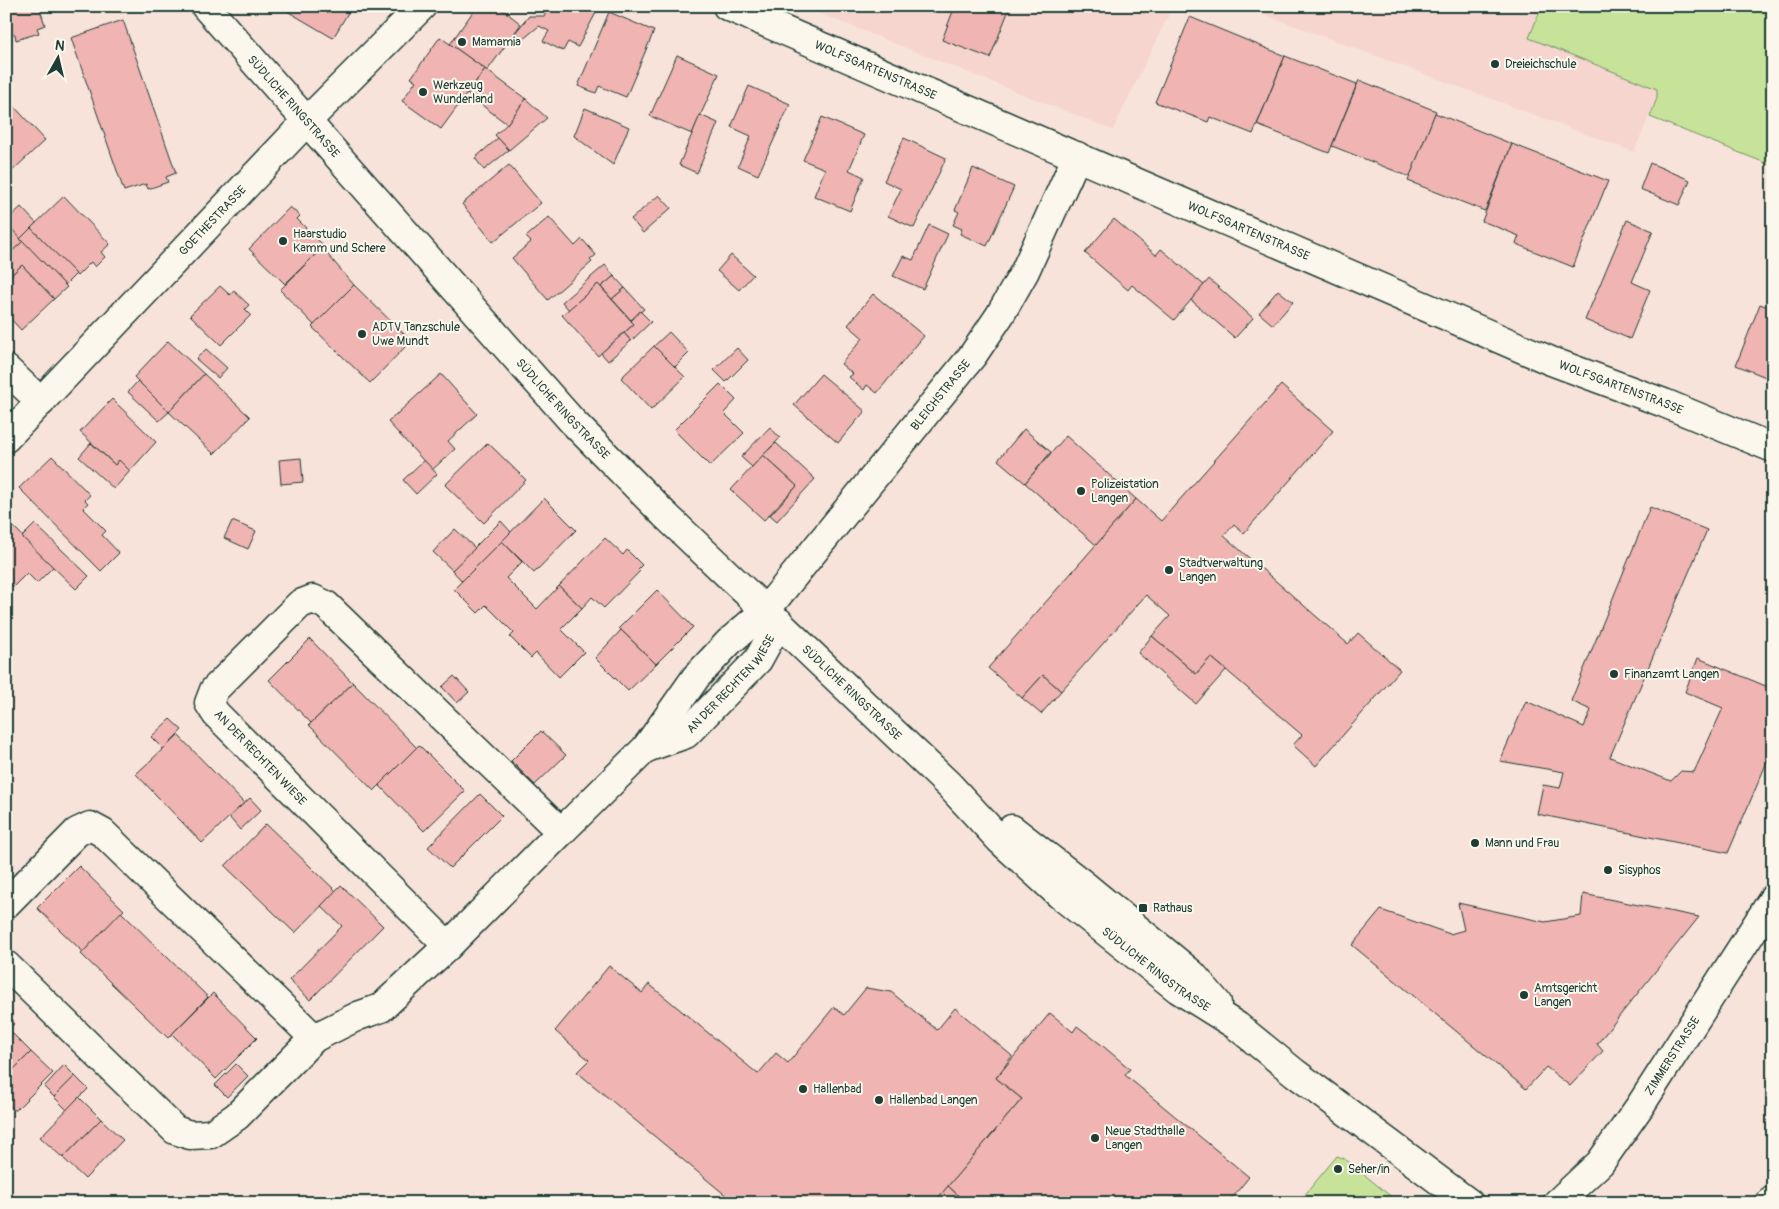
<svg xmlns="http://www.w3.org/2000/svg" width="1779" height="1209" font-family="Pangolin,sans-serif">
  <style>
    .built { fill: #f6d5cf }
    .green { fill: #c7e39a; stroke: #739067 }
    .building { fill: #f0b4b2; stroke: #1f3d34 }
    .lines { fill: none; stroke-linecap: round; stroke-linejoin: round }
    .minor-casing { stroke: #1f3d34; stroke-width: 31 }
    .major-casing { stroke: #1f3d34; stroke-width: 31 }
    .minor { stroke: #fbf7ec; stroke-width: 28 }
    .major { stroke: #fbf7ec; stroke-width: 28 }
    .poi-dot { fill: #1f3d34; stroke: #fbf7ec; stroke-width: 2 }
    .labels { text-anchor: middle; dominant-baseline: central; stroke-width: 4; stroke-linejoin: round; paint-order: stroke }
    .poi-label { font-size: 12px; fill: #1f3d34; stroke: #fbf7ec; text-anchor: start }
    .street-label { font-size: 12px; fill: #1f3d34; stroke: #fbf7ec }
  </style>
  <rect width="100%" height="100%" fill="#f8e3db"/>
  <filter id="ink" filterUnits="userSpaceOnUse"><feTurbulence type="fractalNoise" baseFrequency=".02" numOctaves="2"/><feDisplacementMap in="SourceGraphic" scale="10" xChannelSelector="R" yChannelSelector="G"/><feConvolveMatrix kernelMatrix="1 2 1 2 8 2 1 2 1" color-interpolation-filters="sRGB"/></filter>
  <g filter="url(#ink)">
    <g class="built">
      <polygon points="800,6 1173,6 1113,130"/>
      <polygon points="1241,6 1542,6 1530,38 1657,89 1657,98 1634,152"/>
    </g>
    <g class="green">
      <polygon points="1542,6 1773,6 1773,166 1650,117 1657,98 1657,89 1529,38"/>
      <polygon points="1337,1156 1345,1159 1399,1203 1298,1203"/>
    </g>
    <g class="building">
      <polygon points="6,6 39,6 45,25 37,28 39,33 16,40 15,34 6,37"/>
      <polygon points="290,6 352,6 333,38 287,11"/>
      <polygon points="477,6 498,6 521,24 487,71 450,44"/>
      <polygon points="549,6 593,6 598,9 578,47 568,42 563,51 543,41 549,31 539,26 522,40 515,33 529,16 544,16"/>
      <polygon points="955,6 1010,7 990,58 942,40"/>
      <polygon points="609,12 654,31 626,97 599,86 596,93 578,86"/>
      <polygon points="1190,17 1285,56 1253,134 1210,117 1208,122 1155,102"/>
      <polygon points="123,20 176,173 166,177 168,182 148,189 146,184 124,191 71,38"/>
      <polygon points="440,37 485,69 441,129 402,101 416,81 411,78"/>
      <polygon points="677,55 719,74 692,134 650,116"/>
      <polygon points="1285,56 1357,84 1329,153 1257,125"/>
      <polygon points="485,69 526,99 507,124 467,94"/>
      <polygon points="1359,80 1436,111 1410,177 1332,146"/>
      <polygon points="749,86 790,104 758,175 738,166 751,136 731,127"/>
      <polygon points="526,99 547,118 509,150 495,135 507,124"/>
      <polygon points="11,103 45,140 11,172 6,167 6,107"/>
      <polygon points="585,108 629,127 613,165 574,136"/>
      <polygon points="1435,113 1512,144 1485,211 1408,181"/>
      <polygon points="700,115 718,123 697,173 679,165"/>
      <polygon points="822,117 864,135 849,170 864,177 850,211 814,196 825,169 803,160"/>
      <polygon points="498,138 509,150 484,170 475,158"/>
      <polygon points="904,138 946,158 914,228 888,216 901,189 884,181"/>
      <polygon points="1512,144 1608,181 1573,267 1516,244 1519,236 1482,221"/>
      <polygon points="1650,163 1690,180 1679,205 1640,189"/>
      <polygon points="509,165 541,203 493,242 462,204"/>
      <polygon points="973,168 1014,187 987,246 960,234 962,229 953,225 959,212 955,210"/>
      <polygon points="659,195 671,208 643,233 631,219"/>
      <polygon points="64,196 110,244 101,252 105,257 95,267 91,262 77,276 31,228"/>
      <polygon points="21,207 36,223 20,239 6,224 6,221"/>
      <polygon points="290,207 300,216 297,219 324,246 285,284 249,249"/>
      <polygon points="549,217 575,246 582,239 596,255 590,260 592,262 548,300 512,258 531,242 526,237"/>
      <polygon points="1114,219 1156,255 1161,249 1204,285 1174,320 1132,285 1128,290 1085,253"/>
      <polygon points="1627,220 1653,231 1632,282 1650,290 1630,339 1585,320"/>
      <polygon points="7,224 23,241 8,256 6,254"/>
      <polygon points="929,225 948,234 923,289 893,276 903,256 913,260"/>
      <polygon points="31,228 76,274 65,285 20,239"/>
      <polygon points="23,241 67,287 54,299 22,265 6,280 6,257"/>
      <polygon points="322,248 354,285 314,325 280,290"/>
      <polygon points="731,255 753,275 739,290 717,271"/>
      <polygon points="22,265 54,299 21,330 6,314 6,280"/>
      <polygon points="605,265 614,276 601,287 598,284 569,310 562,302"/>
      <polygon points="614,276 625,288 612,299 601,287"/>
      <polygon points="1209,279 1253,318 1235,338 1191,300"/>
      <polygon points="598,284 634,324 598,356 562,315"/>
      <polygon points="354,285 411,341 370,383 312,327"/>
      <polygon points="220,286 230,295 234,291 249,305 245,309 251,315 221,345 190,315"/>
      <polygon points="625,288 644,309 631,320 612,299"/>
      <polygon points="1278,290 1293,302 1273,325 1259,313"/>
      <polygon points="873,294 924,336 877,393 867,385 864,390 849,377 853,374 841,364 863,338 848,325"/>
      <polygon points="1760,304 1773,309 1773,380 1736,365"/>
      <polygon points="640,311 651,322 631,341 624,333 634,324 631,321"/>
      <polygon points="669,332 689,353 675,367 654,346"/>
      <polygon points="624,333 631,341 608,361 601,353"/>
      <polygon points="168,341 204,374 169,412 134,377"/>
      <polygon points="654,346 685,377 651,410 621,378"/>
      <polygon points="737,348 748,360 726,382 714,370"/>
      <polygon points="206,349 227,368 218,378 196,359"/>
      <polygon points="204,374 250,417 214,454 169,412"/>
      <polygon points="441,374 477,414 448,441 455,449 432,470 388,422"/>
      <polygon points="821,374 865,411 838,443 794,405"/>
      <polygon points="138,381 169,412 159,421 128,392"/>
      <polygon points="720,384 736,400 724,413 744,433 710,466 674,430"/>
      <polygon points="1281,385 1333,431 1244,533 1234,524 1224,536 1348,644 1358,633 1400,670 1316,766 1293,745 1302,735 1211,657 1196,674 1152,636 1170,616 1146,595 1061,691 1043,675 1022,698 988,668 1136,499 1161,521"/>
      <polygon points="112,399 156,442 130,471 119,460 115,465 80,432"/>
      <polygon points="770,427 780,438 752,467 741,457"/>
      <polygon points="1024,429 1051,452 1025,483 998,460"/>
      <polygon points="1066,436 1136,499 1096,545 1025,483"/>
      <polygon points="91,443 115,465 119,460 130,471 114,489 79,457"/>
      <polygon points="488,443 526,480 484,523 445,485"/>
      <polygon points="776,443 815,479 777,521 770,515 797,486 763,455"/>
      <polygon points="763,455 797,486 764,520 731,490"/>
      <polygon points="52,456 90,495 85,500 88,503 83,508 106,531 102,535 119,553 101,571 19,488"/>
      <polygon points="301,458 303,482 281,484 279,460"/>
      <polygon points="424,460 437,474 416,494 403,480"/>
      <polygon points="544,498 576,530 534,573 502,541"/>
      <polygon points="1650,507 1707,530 1610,757 1671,781 1681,771 1694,772 1723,708 1685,692 1698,658 1773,689 1773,748 1728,853 1537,814 1543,785 1560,788 1564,772 1500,761 1526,701 1584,727 1591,710 1571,701"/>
      <polygon points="232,521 256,531 248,549 224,538"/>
      <polygon points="501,521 511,532 462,581 452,570"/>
      <polygon points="11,524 53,567 37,583 27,573 13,587 6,580 6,529"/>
      <polygon points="35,524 89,576 76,589 22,537"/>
      <polygon points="455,529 475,548 452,570 433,552"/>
      <polygon points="605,538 623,555 627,550 642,565 638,569 640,571 604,608 592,597 582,608 559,586"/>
      <polygon points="502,541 522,562 506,578 537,609 559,586 582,608 561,629 584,652 559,677 536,653 531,658 510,637 514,633 486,605 478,613 454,589"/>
      <polygon points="657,590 693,627 656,664 619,628"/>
      <polygon points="621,630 656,664 628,691 595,658"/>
      <polygon points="1152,636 1196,674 1211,657 1226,670 1196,704 1138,653"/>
      <polygon points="310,639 353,683 311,723 269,680"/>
      <polygon points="1043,675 1061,691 1041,714 1022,698"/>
      <polygon points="454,676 469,692 457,703 442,687"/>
      <polygon points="353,683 417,748 374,791 309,725"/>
      <polygon points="170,719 182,730 163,749 151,737"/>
      <polygon points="541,731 566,755 535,785 511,761"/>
      <polygon points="178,735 244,803 202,843 136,774"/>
      <polygon points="419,745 465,791 424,831 379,785"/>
      <polygon points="480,794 502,816 450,868 428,847"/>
      <polygon points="250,798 261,810 240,830 229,817"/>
      <polygon points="266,824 336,891 295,933 225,866"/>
      <polygon points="79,866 124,910 83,952 37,908"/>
      <polygon points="341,885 383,926 310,1000 289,980 342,926 321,906"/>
      <polygon points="1583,894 1699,917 1597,1044 1603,1051 1570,1086 1546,1067 1526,1089 1352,945 1381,910 1450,934 1464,930 1458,903 1545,922 1581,916"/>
      <polygon points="121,912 208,997 168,1038 81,954"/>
      <polygon points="609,966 642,993 649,984 758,1074 776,1053 788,1063 834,1007 844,1015 866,988 891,992 937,1030 955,1008 1012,1056 996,1078 1022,1099 934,1203 735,1203 577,1072 589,1060 555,1031"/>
      <polygon points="213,993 257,1038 216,1079 172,1034"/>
      <polygon points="1050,1013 1073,1032 1077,1026 1103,1046 1130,1069 1125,1075 1249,1177 1228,1203 957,1203 961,1198 948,1186 1022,1099 996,1078"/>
      <polygon points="6,1016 14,1024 6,1032"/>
      <polygon points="9,1030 31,1052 6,1077 6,1032"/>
      <polygon points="31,1052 53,1073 15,1111 6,1102 6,1077"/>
      <polygon points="236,1064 248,1076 227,1097 215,1085"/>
      <polygon points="64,1065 75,1076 54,1097 44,1087"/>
      <polygon points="75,1076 88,1089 67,1110 54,1097"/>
      <polygon points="79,1097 101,1119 63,1158 40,1137"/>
      <polygon points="101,1119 123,1140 85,1179 63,1158"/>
      <polygon points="948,1186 961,1198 957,1203 934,1203"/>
    </g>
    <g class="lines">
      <g class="minor-casing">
        <g id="minor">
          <path id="s1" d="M 727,6 L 1551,361 L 1664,403 L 1773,448"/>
          <polyline points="6,369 41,402"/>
          <path id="s2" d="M 6,438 L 306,122 L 422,6"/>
          <path id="s3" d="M 646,748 L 686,734 L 758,660 L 779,622"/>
          <polyline points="6,904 77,832 90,826 103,833 314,1038"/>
          <path id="s4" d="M 448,946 L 216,714 L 209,703 L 214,690 L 300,604 L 313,599 L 326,605 L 561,832 L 646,748 L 696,677 L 729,642 L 766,610 L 973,355 L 1000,315 L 1025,271 L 1077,156"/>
          <polyline points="6,965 175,1130 190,1135 211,1134 237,1116 314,1038 358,1016 381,1008 448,946 561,832"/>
          <path id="s5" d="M 1557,1203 L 1600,1163 L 1640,1106 L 1773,899"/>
          <polyline points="1770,1203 1773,1200"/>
        </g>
      </g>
      <g class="major-casing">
        <g id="major">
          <path id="s6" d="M 205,6 L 572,421 L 664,514 L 949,785 L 1000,840 L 1060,895 L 1178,989 L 1237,1026 L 1295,1073 L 1469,1203"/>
          <polyline points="1012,829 1084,885 1192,974 1217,1003"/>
        </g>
      </g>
      <use href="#minor" class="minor"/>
      <use href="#major" class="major"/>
    </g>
  </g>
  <g class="poi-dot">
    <circle cx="462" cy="42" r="5"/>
    <circle cx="1495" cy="64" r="5"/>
    <circle cx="423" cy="92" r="5"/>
    <circle cx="283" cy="241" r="5"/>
    <circle cx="362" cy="334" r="5"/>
    <circle cx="1081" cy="491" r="5"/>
    <circle cx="1169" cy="570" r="5"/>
    <circle cx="1614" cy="674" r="5"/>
    <circle cx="1475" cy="843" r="5"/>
    <circle cx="1608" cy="870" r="5"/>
    <rect x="1138" y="903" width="10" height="10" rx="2.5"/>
    <circle cx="1524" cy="995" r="5"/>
    <circle cx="803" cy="1089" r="5"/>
    <circle cx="879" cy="1100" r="5"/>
    <circle cx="1095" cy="1138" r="5"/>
    <circle cx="1338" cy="1169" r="5"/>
  </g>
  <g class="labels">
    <g class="poi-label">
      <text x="472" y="42">Mamamia</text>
      <text x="1505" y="64">Dreieichschule</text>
      <text x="433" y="85">Werkzeug<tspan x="433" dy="14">Wunderland</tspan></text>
      <text x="293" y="234">Haarstudio<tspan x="293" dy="14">Kamm und Schere</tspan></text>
      <text x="372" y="327">ADTV Tanzschule<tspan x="372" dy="14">Uwe Mundt</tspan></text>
      <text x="1091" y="484">Polizeistation<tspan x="1091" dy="14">Langen</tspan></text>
      <text x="1179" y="563">Stadtverwaltung<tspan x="1179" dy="14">Langen</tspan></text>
      <text x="1624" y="674">Finanzamt Langen</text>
      <text x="1485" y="843">Mann und Frau</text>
      <text x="1618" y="870">Sisyphos</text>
      <text x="1153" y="908">Rathaus</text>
      <text x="1534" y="988">Amtsgericht<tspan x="1534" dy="14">Langen</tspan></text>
      <text x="813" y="1089">Hallenbad</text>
      <text x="889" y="1100">Hallenbad Langen</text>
      <text x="1105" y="1131">Neue Stadthalle<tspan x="1105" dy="14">Langen</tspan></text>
      <text x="1348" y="1169">Seher/in</text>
    </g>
    <g class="street-label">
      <text stroke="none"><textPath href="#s1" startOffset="162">WOLFSGARTENSTRASSE</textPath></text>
      <text stroke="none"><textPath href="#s6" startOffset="134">SÜDLICHE RINGSTRASSE</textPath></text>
      <text stroke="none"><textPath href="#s2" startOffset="300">GOETHESTRASSE</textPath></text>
      <text stroke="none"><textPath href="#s1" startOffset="568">WOLFSGARTENSTRASSE</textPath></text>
      <text stroke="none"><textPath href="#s1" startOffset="972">WOLFSGARTENSTRASSE</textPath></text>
      <text stroke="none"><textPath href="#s4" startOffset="1412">BLEICHSTRASSE</textPath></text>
      <text stroke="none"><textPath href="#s6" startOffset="539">SÜDLICHE RINGSTRASSE</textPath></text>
      <text stroke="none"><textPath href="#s3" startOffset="110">AN DER RECHTEN WIESE</textPath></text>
      <text stroke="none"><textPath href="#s6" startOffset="944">SÜDLICHE RINGSTRASSE</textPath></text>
      <text transform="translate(260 758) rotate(46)">AN DER RECHTEN WIESE</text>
      <text stroke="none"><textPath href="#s6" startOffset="1356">SÜDLICHE RINGSTRASSE</textPath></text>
      <text stroke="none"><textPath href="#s5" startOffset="188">ZIMMERSTRASSE</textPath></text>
    </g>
  </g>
  <rect width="1779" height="1209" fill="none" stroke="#fbf7ec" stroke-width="25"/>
  <rect x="12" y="12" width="1754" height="1184" fill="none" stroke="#1f3d34" stroke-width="2" filter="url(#ink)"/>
  <g transform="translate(58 58) rotate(8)" stroke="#fbf7ec" stroke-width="4" paint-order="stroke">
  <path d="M0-4L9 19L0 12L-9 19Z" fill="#1f3d34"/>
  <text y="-8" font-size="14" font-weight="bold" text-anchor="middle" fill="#1f3d34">N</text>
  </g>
</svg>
